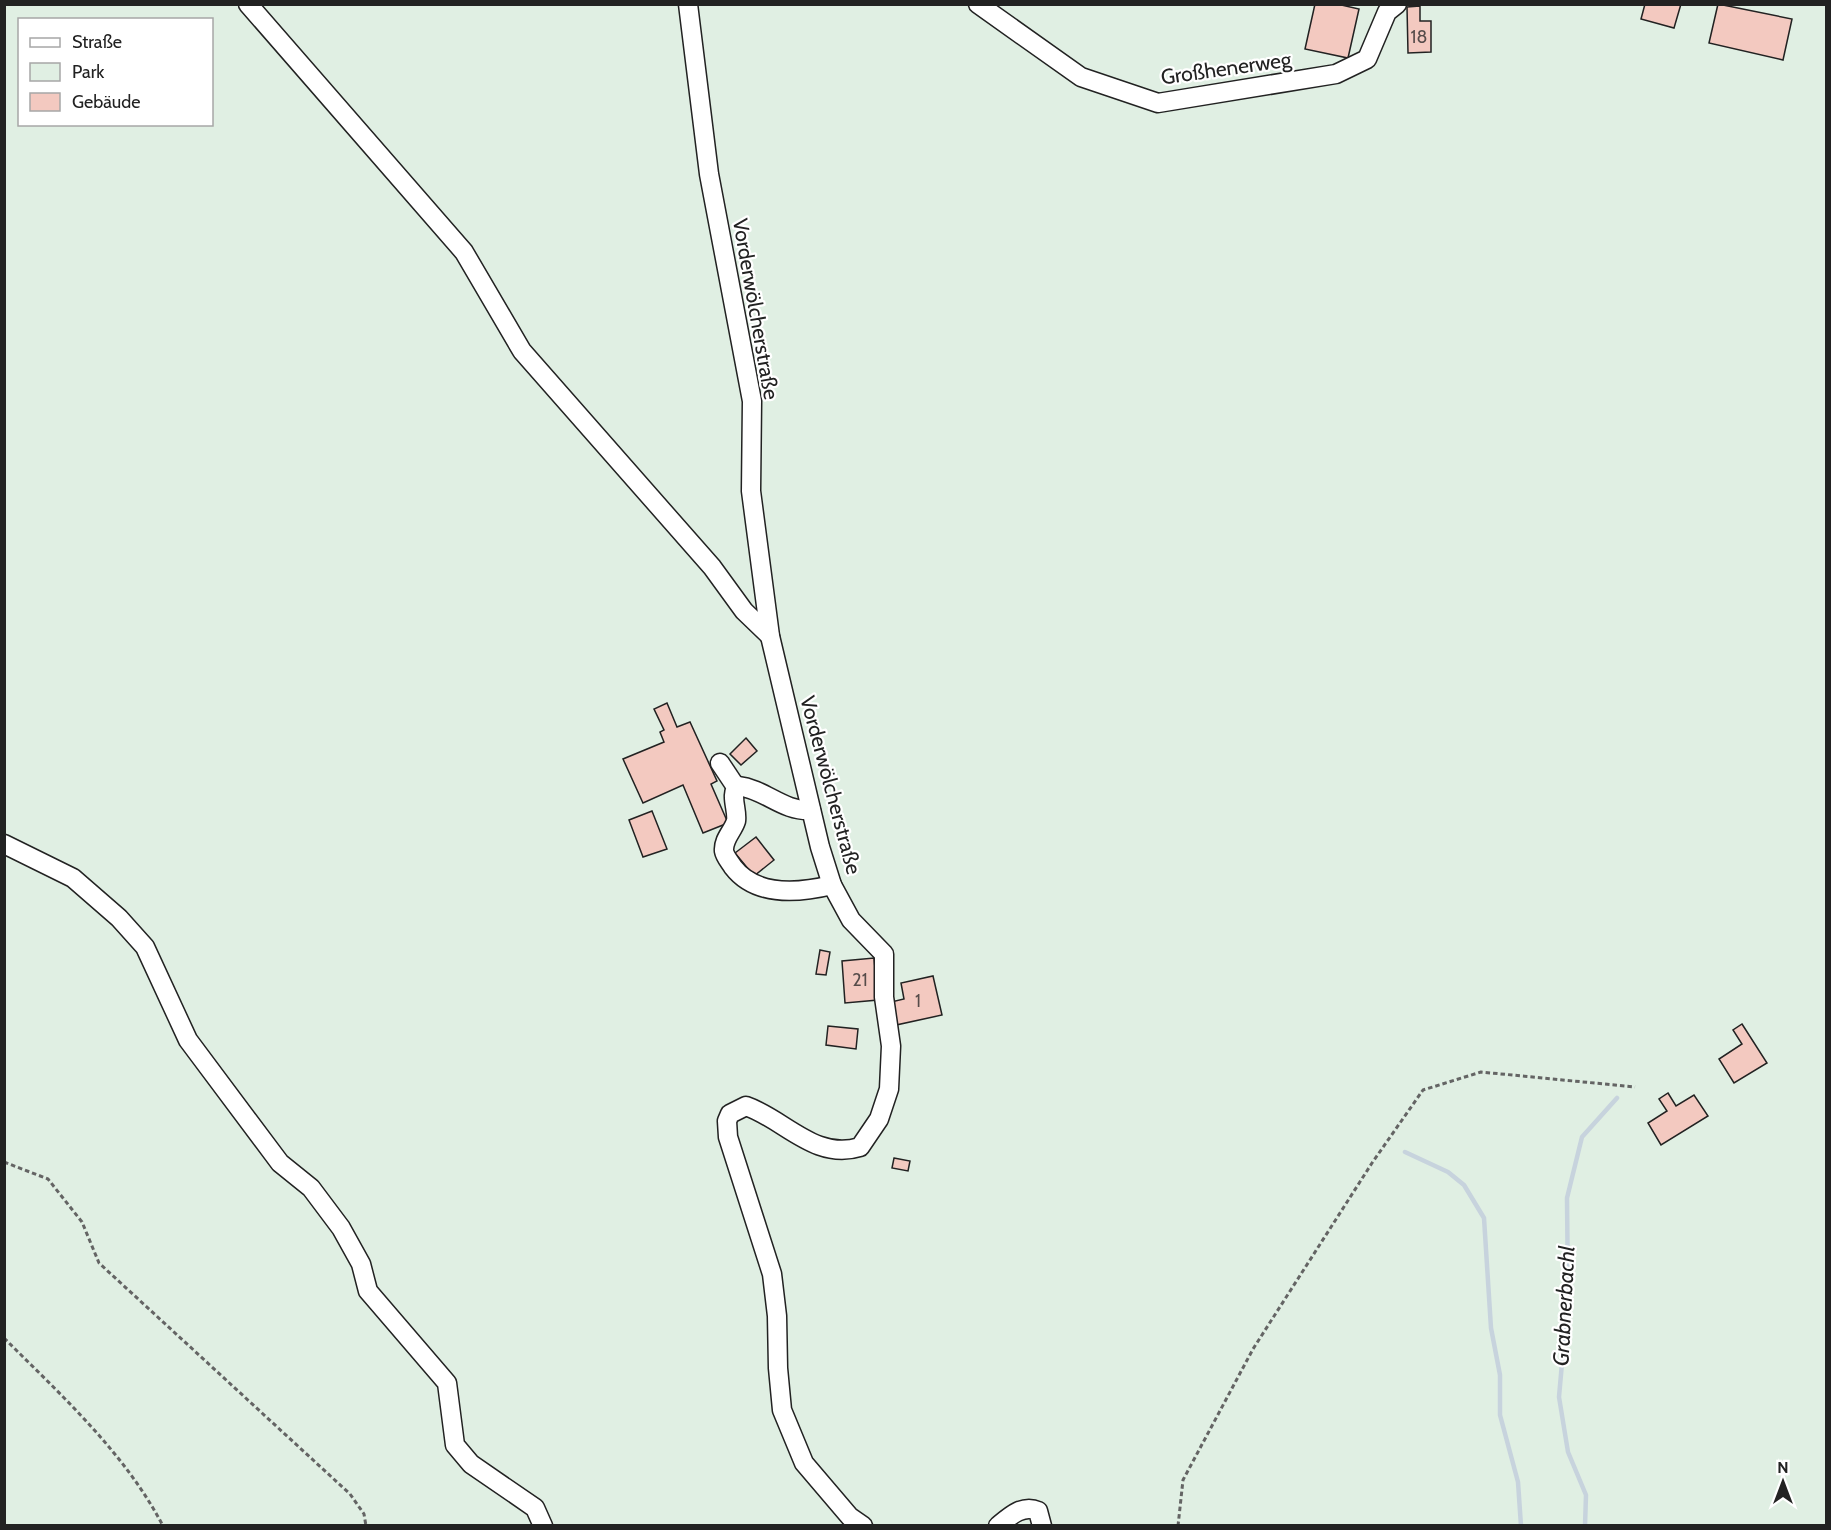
<svg xmlns="http://www.w3.org/2000/svg" width="1831" height="1530" font-family="Cabin,sans-serif">
  <style>
    .green { fill: #e0efe3; stroke: #6f6f6f; stroke-width: 1.5; fill-rule: evenodd }
    .lines { fill: none; stroke-linecap: round; stroke-linejoin: round }
    .stream { stroke: #c7d3dd; stroke-width: 4.5 }
    .building { fill: #f3c9c0; stroke: #222; stroke-width: 1.5 }
    .minor-casing { stroke: #222; stroke-width: 21 }
    .path { stroke: #646464; stroke-width: 3; stroke-dasharray: 4.5 3; stroke-linecap: butt }
    .minor { stroke: #fff; stroke-width: 18 }
    .labels { text-anchor: middle; dominant-baseline: central; stroke-width: 4.5; stroke-linejoin: round; paint-order: stroke }
    .number-label { font-size: 18px; fill: #564c4a }
    .street-label { font-size: 21px; fill: #222; stroke: #fff }
    .water-label { font-size: 22px; font-style: italic; fill: #222; stroke: #fff }
  </style>
  <rect width="100%" height="100%" fill="#fff"/>
  <path class="green" d="M 5,5 L 1826,5 L 1826,1525 L 5,1526 ZM 20,20 L 212,20 L 212,124 L 20,124 Z"/>
  <g class="lines">
    <g class="stream">
      <polyline points="1405,1152 1448,1172 1464,1185 1484,1218 1491,1328 1500,1375 1500,1415 1518,1482 1521,1526"/>
      <polyline points="1585,1526 1586,1495 1568,1452 1559,1397 1568,1295 1567,1198 1582,1137 1617,1098"/>
    </g>
  </g>
  <g class="building">
    <polygon points="1315,4 1337,4 1359,9 1348,58 1305,49"/>
    <polygon points="1645,4 1681,4 1674,28 1641,19"/>
    <polygon points="1718,4 1792,19 1783,60 1709,43"/>
    <polygon points="1420,6 1420,21 1431,21 1431,52 1408,53 1407,7"/>
    <polygon points="667,703 677,727 690,722 717,781 711,784 728,823 703,833 683,785 643,803 623,759 664,742 660,732 664,730 654,709"/>
    <polygon points="746,738 757,751 741,765 730,754"/>
    <polygon points="652,811 667,849 643,857 629,820"/>
    <polygon points="756,837 774,860 754,876 735,853"/>
    <polygon points="820,950 830,952 826,975 816,974"/>
    <polygon points="874,958 878,1000 845,1003 842,961"/>
    <polygon points="933,976 942,1015 896,1025 891,1002 904,999 901,983"/>
    <polygon points="1742,1024 1767,1063 1734,1083 1719,1059 1742,1044 1733,1030"/>
    <polygon points="828,1026 858,1029 856,1049 826,1045"/>
    <polygon points="1668,1093 1676,1106 1694,1095 1708,1116 1661,1145 1648,1123 1667,1111 1659,1099"/>
    <polygon points="894,1158 910,1161 908,1171 892,1168"/>
  </g>
  <g class="lines">
    <g class="minor-casing">
      <g id="minor">
        <polyline points="248,4 464,252 522,351 712,567 744,611 770,636"/>
        <path d="M 688,4 L 709,174 L 752,401 L 751,491 L 770,636 L 820,847 L 832,885 L 851,920 L 884,954 L 884,997 L 891,1046 L 889,1089 L 879,1119 L 860,1147 C 815,1161 784,1119 746,1106 L 730,1114 L 727,1121 L 728,1137 L 772,1274 L 777,1316 L 778,1368 L 782,1410 L 804,1463 L 850,1517 L 863,1526"/>
        <polyline points="978,4 1081,77 1158,103 1336,74 1367,59 1387,12 1397,4"/>
        <polyline points="720,763 736,787"/>
        <path d="M 811,810 C 783,812 765,789 738,786 C 729,794 738,810 736,821 C 733,831 723,839 724,851 C 725,857 730,862 733,867 C 756,897 799,893 832,885"/>
        <polyline points="4,844 73,878 119,918 145,947 188,1040 280,1163 311,1188 341,1228 361,1264 368,1291 447,1383 455,1445 471,1464 535,1508 543,1526"/>
        <path d="M 998,1526 C 1010,1516 1023,1504 1038,1511 L 1042,1526"/>
      </g>
    </g>
    <g class="path">
      <polyline points="4,1162 48,1179 82,1222 99,1263 350,1494 364,1514 366,1526"/>
      <path d="M 4,1338 C 62,1396 125,1453 163,1526"/>
      <polyline points="1178,1526 1183,1480 1253,1349 1372,1163 1423,1090 1481,1072 1635,1087"/>
    </g>
    <use href="#minor" class="minor"/>
  </g>
  <g class="labels">
    <g class="number-label">
      <text x="1419" y="37">18</text>
      <text x="860" y="980">21</text>
      <text x="918" y="1001">1</text>
    </g>
    <g class="street-label">
      <text transform="translate(1226 68) rotate(-8)">Großhenerweg</text>
      <text transform="translate(756 309) rotate(80)">Vorderwölcherstraße</text>
      <text transform="translate(831 785) rotate(75)">Vorderwölcherstraße</text>
    </g>
    <g class="water-label">
      <text transform="translate(1564 1306) rotate(-87)">Grabnerbachl</text>
    </g>
  </g>
  <rect width="1831" height="1530" fill="none" stroke="#222222" stroke-width="12"/>
  <rect x="18" y="18" width="195" height="108" fill="#ffffff" stroke="#a7a7a7" stroke-width="1.5"/>
  <rect x="30" y="38" width="30" height="9" fill="#ffffff" stroke="#a7a7a7" stroke-width="1.5"/>
  <text x="72" y="48" font-size="18" fill="#222222">Straße</text>
  <rect x="30" y="63" width="30" height="18" fill="#e0efe3" stroke="#a7a7a7" stroke-width="1.5"/>
  <text x="72" y="78" font-size="18" fill="#222222">Park</text>
  <rect x="30" y="93" width="30" height="18" fill="#f3c9c0" stroke="#a7a7a7" stroke-width="1.5"/>
  <text x="72" y="108" font-size="18" fill="#222222">Gebäude</text>
  <g transform="translate(1783 1482)" stroke="#ffffff" stroke-width="4.5" paint-order="stroke">
  <path d="M0-4.5L10 22L0 15L-10 22Z" fill="#222222"/>
  <text y="-9" font-size="16" font-weight="bold" text-anchor="middle" fill="#222222">N</text>
  </g>
</svg>
